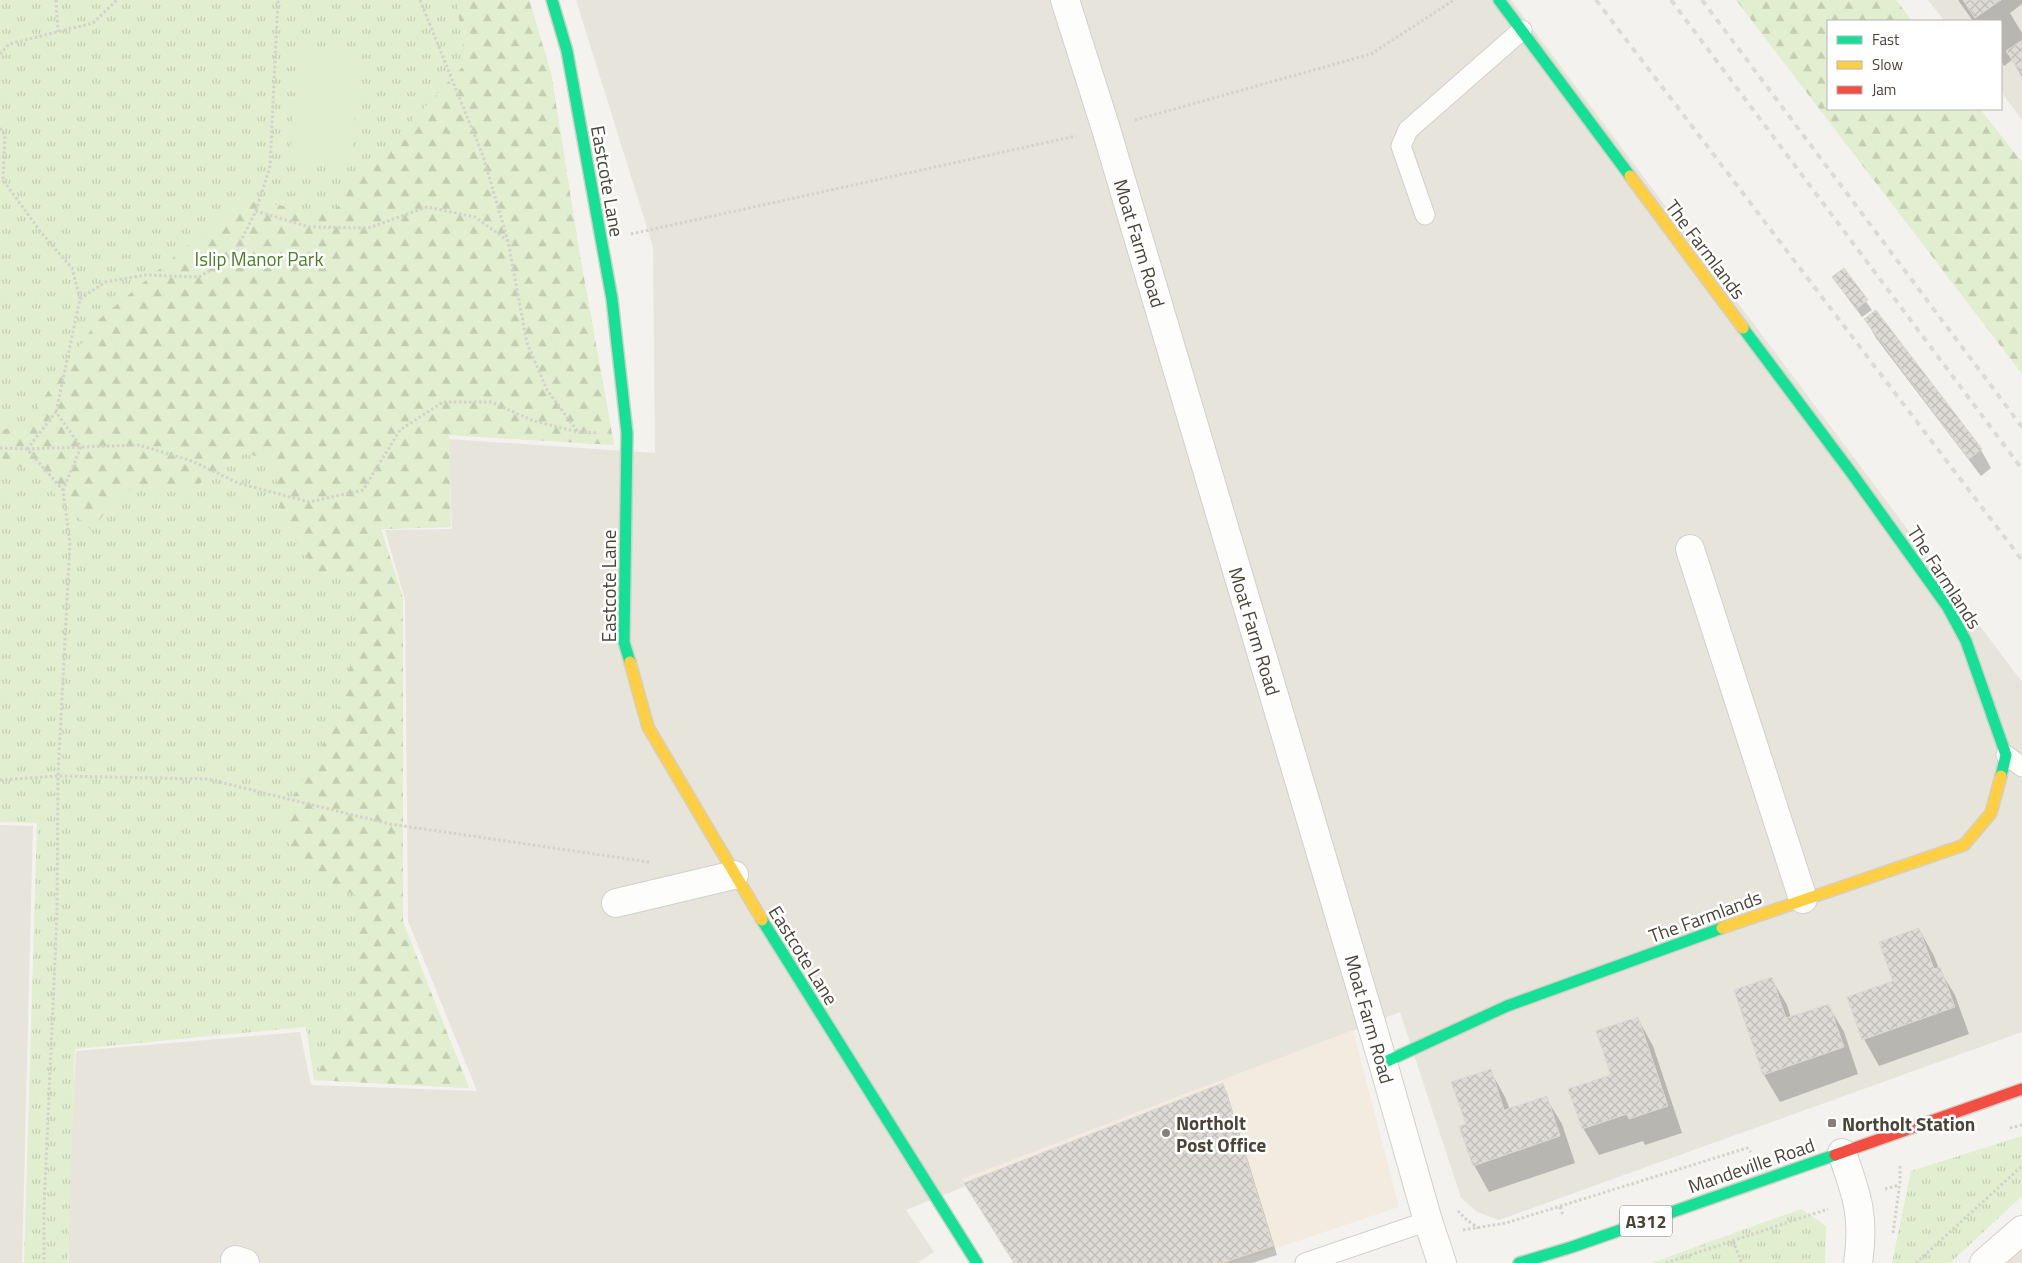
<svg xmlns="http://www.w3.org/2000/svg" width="2022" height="1263" font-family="'Titillium Web',sans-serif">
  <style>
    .residential { fill: #e7e4dc }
    .commercial { fill: #f3ebdf }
    .grass { fill: url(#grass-tufts) }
    .forest { fill: url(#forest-firs) }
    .pitch { fill: #e1eecf }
    .shadow { fill: #0003 }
    .building { fill: url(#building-cross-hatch); stroke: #dcd9d4 }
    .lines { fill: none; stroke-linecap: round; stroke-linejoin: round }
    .lane-casing { stroke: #d2d0cb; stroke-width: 21 }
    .street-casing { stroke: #d2d0cb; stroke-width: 30 }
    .fast-casing { stroke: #d3cfc5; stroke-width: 14 }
    .slow-casing { stroke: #d3cfc5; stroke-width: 14 }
    .jam-casing { stroke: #d3cfc5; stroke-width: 14 }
    .path { stroke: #d3d2cc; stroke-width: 3; stroke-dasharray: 2.5 2.5; stroke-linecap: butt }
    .lane { stroke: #fdfdfc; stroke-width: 19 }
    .street { stroke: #fdfdfc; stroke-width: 28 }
    .fast { stroke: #16e098; stroke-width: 11 }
    .slow { stroke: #ffcf43; stroke-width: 11 }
    .jam { stroke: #f24e42; stroke-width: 11 }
    .rail { stroke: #dbdbda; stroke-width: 4; stroke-dasharray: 6 6; stroke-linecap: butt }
    .poi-dot { fill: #868178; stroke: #fff; stroke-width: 2 }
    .labels { text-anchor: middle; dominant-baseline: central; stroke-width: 5; stroke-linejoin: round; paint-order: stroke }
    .shield { fill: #fff; stroke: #817c74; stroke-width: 1 }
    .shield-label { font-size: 18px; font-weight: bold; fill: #4b4439 }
    .street-label { font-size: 19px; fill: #4b4439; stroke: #fff }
    .park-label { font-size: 19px; fill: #4a7f2a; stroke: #fff }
    .poi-label { font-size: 19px; font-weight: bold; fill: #4b4439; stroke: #fff; text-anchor: start }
  </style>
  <defs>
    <pattern id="grass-tufts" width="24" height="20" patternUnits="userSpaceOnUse" patternTransform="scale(1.25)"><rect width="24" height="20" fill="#e1eecf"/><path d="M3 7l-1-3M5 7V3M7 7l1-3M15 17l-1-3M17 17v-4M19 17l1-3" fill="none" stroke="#c3cdb2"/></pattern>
    <pattern id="forest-firs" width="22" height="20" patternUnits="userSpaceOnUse" patternTransform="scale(1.25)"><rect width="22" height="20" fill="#e1eecf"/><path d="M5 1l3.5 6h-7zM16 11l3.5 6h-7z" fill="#c3cdb2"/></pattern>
    <pattern id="building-cross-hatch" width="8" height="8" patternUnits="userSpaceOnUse" patternTransform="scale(1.25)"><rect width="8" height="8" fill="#dedbd6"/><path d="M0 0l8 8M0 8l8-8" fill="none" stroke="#c0bdb8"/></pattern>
  </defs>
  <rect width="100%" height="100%" fill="#f4f2ee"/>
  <g class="residential">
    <polygon points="576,0 1511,0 2022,682 2022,1032 1499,1220 1477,1212 1461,1198 1400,1012 906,1210 934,1252 917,1263 69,1263 67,1217 76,1051 300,1032 311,1085 477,1091 408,921 405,600 385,530 452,529 449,439 655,453 653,247"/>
    <polygon points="1928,0 2022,0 2022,120 2001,92 2001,21 1945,21"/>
    <polygon points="0,825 33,826 22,1263 0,1263"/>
    <polygon points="2022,1239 2022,1263 1997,1263"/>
  </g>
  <polygon class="commercial" points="1353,1030 1399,1207 1232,1263 1013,1263 962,1179"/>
  <g class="grass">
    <polygon points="0,0 529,0 551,73 579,250 614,445 449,435 451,527 381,529 403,598 403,922 469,1088 314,1080 306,1027 75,1049 68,1263 24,1263 37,823 0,822"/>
    <polygon points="2022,1136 2022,1196 1950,1263 1892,1263 1911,1171"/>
    <polygon points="1801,1209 1826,1226 1825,1263 1651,1263"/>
  </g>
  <g class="forest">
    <polygon points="456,0 529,0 551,73 579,250 614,445 449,435 451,527 381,529 403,598 403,922 469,1088 314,1080 356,1004 355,944 360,899 291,858 284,814 334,724 359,633 359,576 320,576 282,520 274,460 242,453 195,487 124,490 91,530 29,468 0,464 0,431 27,422 97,321 244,199 332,215 356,180 466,63"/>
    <polygon points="1736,0 1896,0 1912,21 1828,21 1828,109 1980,109 2022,162 2022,374"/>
  </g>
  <polygon class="pitch" points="299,48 360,53 351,164 290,158"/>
  <g class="shadow">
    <polygon points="1958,0 2022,0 2022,4 2010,13 2022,33 2022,77 2012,60 2004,66 2001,61 2001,21 1973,21"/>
    <polygon points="1843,270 1872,310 1862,317 1833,277"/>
    <polygon points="1876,312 1981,450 1991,468 1981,476 1876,338 1866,320"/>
    <polygon points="1919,929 1934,956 1939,969 1955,995 1969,1034 1879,1066 1864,1039 1895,982"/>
    <polygon points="1771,978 1787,1005 1791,1018 1828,1005 1844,1032 1858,1074 1780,1102 1764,1075 1735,991"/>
    <polygon points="1638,1019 1653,1046 1682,1133 1645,1145 1643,1141 1599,1155 1583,1128 1612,1076"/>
    <polygon points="1490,1070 1505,1097 1510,1110 1546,1098 1562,1124 1575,1163 1489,1192 1474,1165 1468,1125"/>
    <polygon points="1222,1084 1227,1093 1277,1255 1252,1263 1015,1263"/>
  </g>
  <g class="building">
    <polygon points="1963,0 2001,0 1975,18"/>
    <polygon points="2022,40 2022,74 2006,51"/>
    <polygon points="1844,268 1868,300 1856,309 1832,277"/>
    <polygon points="1876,310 1982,449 1969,459 1864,319"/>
    <polygon points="1919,928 1934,969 1940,967 1955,1007 1862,1040 1847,997 1893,981 1879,942"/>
    <polygon points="1772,977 1786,1018 1829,1004 1844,1047 1763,1075 1734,990"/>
    <polygon points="1638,1017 1668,1106 1629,1119 1627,1114 1582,1129 1568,1089 1611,1075 1596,1031"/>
    <polygon points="1491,1069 1504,1110 1547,1096 1560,1136 1473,1166 1459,1126 1466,1124 1451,1082"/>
    <polygon points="1223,1083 1273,1246 1222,1263 1014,1263 964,1183"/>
  </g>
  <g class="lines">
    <g class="lane-casing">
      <g id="lane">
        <polyline points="1425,215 1401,146 1408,130 1522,30"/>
        <polyline points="2006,755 2022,767"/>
        <polyline points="1305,1263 1428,1221"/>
      </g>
    </g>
    <g class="street-casing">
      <g id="street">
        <polyline points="1065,0 1106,129 1383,1063 1428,1221 1442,1263"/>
        <polyline points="1690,549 1803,899"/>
        <polyline points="616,903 734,875"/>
        <path d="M 1842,1153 C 1857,1195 1865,1217 1858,1263"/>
        <polyline points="235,1260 245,1263"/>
        <polyline points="1984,1263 2022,1230"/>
      </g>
    </g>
    <g class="fast-casing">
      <g id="fast">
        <polyline points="552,0 567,51 612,299 627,433 624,642 630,662"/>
        <polyline points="1499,0 1630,176"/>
        <polyline points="1743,328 1853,475 1947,606 1966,641 2006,755 2001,776"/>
        <polyline points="762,920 977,1263"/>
        <polyline points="1383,1063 1507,1006 1722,928"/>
        <polyline points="1519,1263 1572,1247 1835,1155"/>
      </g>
    </g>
    <g class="slow-casing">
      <g id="slow">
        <polyline points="1630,176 1743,328"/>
        <polyline points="630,662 648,727 762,920"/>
        <polyline points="1722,928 1964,845 1991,813 2001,776"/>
      </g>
    </g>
    <g class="jam-casing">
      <polyline id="jam" points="1835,1155 2022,1089"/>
    </g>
    <g class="path">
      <polyline points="56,0 58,32"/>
      <polyline points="420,0 483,156 508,241 527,343 547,390 578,432"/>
      <polyline points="0,54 9,44 93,23 117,0"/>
      <polyline points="1135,120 1371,54 1454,0"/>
      <polyline points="0,128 5,135 3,180 40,231 72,268 80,299 56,412"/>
      <polyline points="256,211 270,166 278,0"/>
      <polyline points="631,234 1076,136"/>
      <polyline points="80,299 105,282 146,275 199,277 233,256 256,211 309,227 368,228 427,207 475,217 508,241"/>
      <polyline points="0,448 27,449 63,490 70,543 58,776 57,915 44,1207 44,1263"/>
      <polyline points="27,449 139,445 192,461 238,483 309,502 363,490 400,430 443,402 491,402 534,421 578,432 598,433"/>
      <polyline points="27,449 56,412 81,447 63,490"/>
      <polyline points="0,780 58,776 207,779 390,824 649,862"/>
      <polyline points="2010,1128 2022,1125"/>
      <polyline points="1885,1189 1899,1185"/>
      <polyline points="1560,1207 1563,1215"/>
      <polyline points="1458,1211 1467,1220 1478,1228"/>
      <polyline points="1463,1230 1506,1223 1747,1148 1751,1152"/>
      <polyline points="1893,1233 1900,1182 1900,1165"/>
      <polyline points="1733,1241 1742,1263"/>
      <polyline points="1666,1263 1828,1209"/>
      <polyline points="1916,1263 2022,1166"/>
    </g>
    <use href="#lane" class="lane"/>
    <use href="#street" class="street"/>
    <use href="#fast" class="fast"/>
    <use href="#slow" class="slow"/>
    <use href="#jam" class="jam"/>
    <g class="rail">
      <polyline points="1596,0 2022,560"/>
      <polyline points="1671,0 2022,469"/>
      <polyline points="1702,0 2022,427"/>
    </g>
  </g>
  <g class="poi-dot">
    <rect x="1827" y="1118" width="10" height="10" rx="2.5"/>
    <circle cx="1166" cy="1133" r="5"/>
  </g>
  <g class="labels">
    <rect class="shield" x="1620" y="1205.5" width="52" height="31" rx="4"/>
    <g class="shield-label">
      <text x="1646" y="1221">A312</text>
    </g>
    <g class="street-label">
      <text transform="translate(608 181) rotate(80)">Eastcote Lane</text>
      <text transform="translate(1140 243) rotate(73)">Moat Farm Road</text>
      <text transform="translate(1706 249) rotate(53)">The Farmlands</text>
      <text transform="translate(1945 577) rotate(57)">The Farmlands</text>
      <text transform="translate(608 586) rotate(-90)">Eastcote Lane</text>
      <text transform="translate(1255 631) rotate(73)">Moat Farm Road</text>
      <text transform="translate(1705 916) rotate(-20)">The Farmlands</text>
      <text transform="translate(804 955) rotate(58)">Eastcote Lane</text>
      <text transform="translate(1370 1019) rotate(74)">Moat Farm Road</text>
      <text transform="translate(1751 1165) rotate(-19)">Mandeville Road</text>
    </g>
    <g class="park-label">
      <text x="259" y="258">Islip Manor Park</text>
    </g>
    <g class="poi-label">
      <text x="1176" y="1122">Northolt<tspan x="1176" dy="22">Post Office</tspan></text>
      <text x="1842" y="1123">Northolt Station</text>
    </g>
  </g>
  <rect x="1827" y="20" width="175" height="90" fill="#ffffff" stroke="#b7b4b0"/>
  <rect x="1837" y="36" width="25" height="8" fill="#16e098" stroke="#b7b4b0"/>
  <text x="1872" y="45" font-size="15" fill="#4b4439">Fast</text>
  <rect x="1837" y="61" width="25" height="8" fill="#ffcf43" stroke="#b7b4b0"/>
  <text x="1872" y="70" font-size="15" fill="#4b4439">Slow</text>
  <rect x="1837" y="86" width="25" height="8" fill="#f24e42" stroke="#b7b4b0"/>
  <text x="1872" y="95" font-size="15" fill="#4b4439">Jam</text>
</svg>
